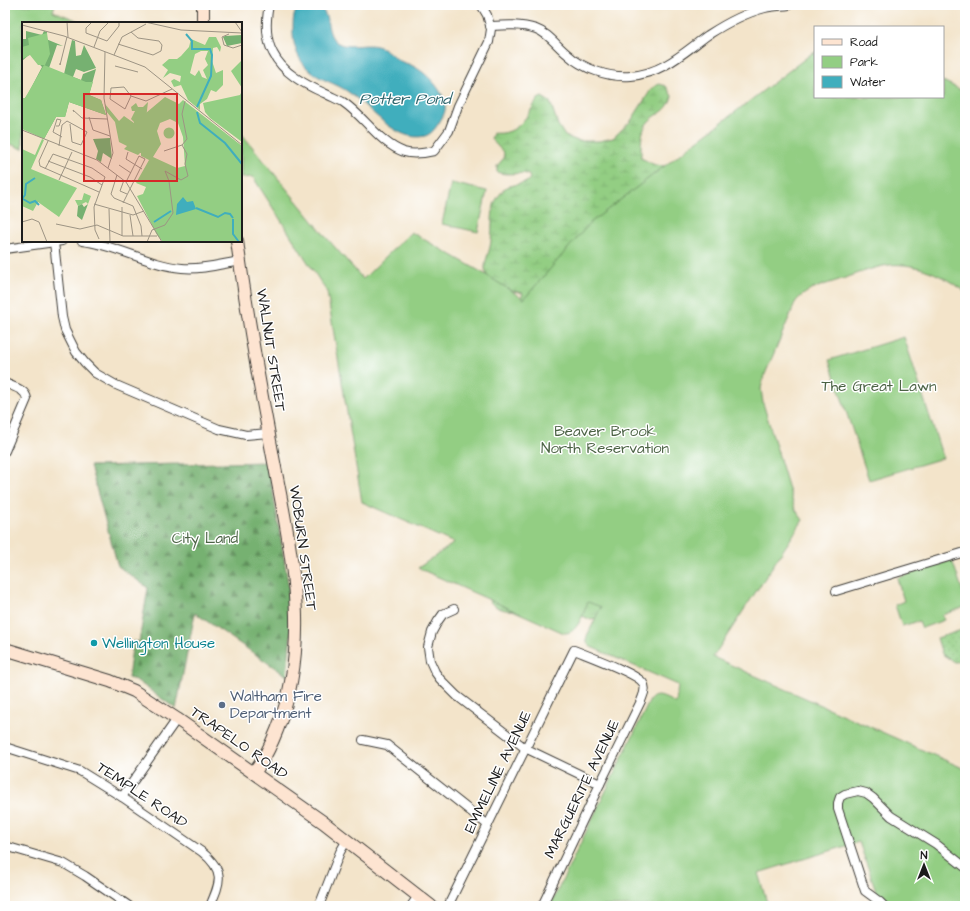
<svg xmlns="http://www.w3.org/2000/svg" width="970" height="911" font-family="'Architects Daughter',sans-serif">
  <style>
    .grass { fill: url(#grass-dots); stroke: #587550 }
    .forest { fill: url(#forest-firs); stroke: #496646 }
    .wetland { fill: url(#wetland-marsh); stroke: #587550 }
    .park { fill: #93ce83; stroke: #587550 }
    .water { fill: #40aebd; stroke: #2e656c }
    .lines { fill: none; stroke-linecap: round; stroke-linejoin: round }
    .street-casing { stroke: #3c3a36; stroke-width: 10 }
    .secondary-casing { stroke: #3c3a36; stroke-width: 14 }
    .street { stroke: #fff; stroke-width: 8 }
    .secondary { stroke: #fde4d1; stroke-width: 12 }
    .culture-dot { fill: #0f9aa8; stroke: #fff; stroke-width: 1.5 }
    .service-dot { fill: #5c6f8a; stroke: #fff; stroke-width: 1.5 }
    .labels { text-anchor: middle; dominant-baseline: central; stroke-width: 3; stroke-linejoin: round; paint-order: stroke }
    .street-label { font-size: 15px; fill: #1c1c1c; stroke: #fff }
    .park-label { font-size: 15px; fill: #4c6345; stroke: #fff }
    .culture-label { font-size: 15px; fill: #0d838f; stroke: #fff; text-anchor: start }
    .service-label { font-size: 15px; fill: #4e5e75; stroke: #fff; text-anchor: start }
    .water-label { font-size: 16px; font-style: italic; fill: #2e656c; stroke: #fff }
    .inset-river { fill: none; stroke: #40aebd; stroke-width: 2 }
    .inset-road { fill: none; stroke: #9d9484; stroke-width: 1 }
    .view { fill: #d62828; fill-opacity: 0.15; stroke: #d62828; stroke-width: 2 }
    .inset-edge { fill: none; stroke: #1c1c1c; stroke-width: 2 }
  </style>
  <defs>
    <pattern id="grass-dots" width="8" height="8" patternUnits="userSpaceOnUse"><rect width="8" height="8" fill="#93ce83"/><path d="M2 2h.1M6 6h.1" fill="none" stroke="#7eb071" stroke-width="1.8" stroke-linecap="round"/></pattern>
    <pattern id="forest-firs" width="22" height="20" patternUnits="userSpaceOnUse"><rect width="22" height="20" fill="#76b171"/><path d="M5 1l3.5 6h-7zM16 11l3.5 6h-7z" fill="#608f5c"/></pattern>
    <pattern id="wetland-marsh" width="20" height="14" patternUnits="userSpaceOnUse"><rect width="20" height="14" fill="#93ce83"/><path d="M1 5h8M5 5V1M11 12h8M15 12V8" fill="none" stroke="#7eb071"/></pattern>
  </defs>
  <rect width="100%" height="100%" fill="#fff"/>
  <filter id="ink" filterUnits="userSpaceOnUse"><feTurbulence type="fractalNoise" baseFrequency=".025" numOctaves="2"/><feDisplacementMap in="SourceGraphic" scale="8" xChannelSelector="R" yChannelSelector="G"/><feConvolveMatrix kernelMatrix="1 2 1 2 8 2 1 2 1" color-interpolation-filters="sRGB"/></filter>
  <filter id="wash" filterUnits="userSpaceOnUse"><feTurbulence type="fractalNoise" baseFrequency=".012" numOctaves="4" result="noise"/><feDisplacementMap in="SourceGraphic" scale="16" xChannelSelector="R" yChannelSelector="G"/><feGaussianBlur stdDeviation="0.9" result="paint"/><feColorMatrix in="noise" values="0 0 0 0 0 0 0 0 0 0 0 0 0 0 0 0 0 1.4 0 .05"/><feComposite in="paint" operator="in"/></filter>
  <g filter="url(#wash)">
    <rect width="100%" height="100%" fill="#f3e4ca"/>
    <polygon class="grass" points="965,629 965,661 954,662 942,654 937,638"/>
    <polygon class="forest" points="268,462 289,589 292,622 287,676 195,613 176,709 136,680 128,678 133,641 139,642 148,588 118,566 90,466"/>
    <path class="wetland" d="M 659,84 L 666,86 L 672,96 C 667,113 660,111 649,121 C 640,130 641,146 641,158 L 655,165 L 666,166 L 621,555 L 599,618 L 589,619 L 580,615 L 515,610 C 504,612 492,607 487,597 L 519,302 L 523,293 C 509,290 494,289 487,275 C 483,268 486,260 488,254 C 494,238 490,221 494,205 C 496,198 502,192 506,187 L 527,182 L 530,178 L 528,174 C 518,172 506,176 497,172 L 497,166 L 503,159 L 504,153 L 491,139 L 493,133 C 518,136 526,117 538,99 L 542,97 L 550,102 L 553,110 L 558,125 L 565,136 L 578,141 L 599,141 L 613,138 L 631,121 L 652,88 Z"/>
    <g class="park">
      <polygon points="5,5 55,5 53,11 84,23 23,23 23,149 5,142"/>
      <path d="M 815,51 L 815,97 L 943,97 L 943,81 L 965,92 L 965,292 C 945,276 916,262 889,265 C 873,267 855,275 839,280 C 824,285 808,288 796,301 L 763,379 L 761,389 L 763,403 L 795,509 L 803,520 L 713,657 L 965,769 L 965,906 L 879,906 L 881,905 L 859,842 L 758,873 L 768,906 L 550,906 L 650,700 C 657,691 668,700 676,703 L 678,685 L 591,647 C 587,644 586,641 587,636 L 601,607 L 588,602 C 583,613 578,634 564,633 L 418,568 L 454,543 L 362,502 L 327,292 L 253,177 L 241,178 L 241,133 L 326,237 L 363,279 L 411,232 L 483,273 L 524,299 L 590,223 Z"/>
      <polygon points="451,183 487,191 478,232 442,224"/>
      <polygon points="904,337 943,458 869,480 829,360"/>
      <polygon points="952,560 965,598 965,607 942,615 944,620 922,628 919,621 902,626 895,605 904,601 897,578"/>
    </g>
    <path class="water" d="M 301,5 C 338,1 320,32 338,43 C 348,49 366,43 377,46 C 386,48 390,54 397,59 C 402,63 408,63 413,66 C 428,73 453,99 443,116 C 439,123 433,134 425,136 C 397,143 372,109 351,94 C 340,85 326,82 314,74 C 298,63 292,45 293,27 C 293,18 294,10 301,5 Z"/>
  </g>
  <g filter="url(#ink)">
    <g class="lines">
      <g class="street-casing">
        <g id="street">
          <path d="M 269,5 C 266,20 265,38 273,53 C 283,73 304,84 324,93 C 330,96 337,99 343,102 C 365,117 379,143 404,152 C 414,155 425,153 434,151 L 449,131 L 458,106 L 489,42 L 491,29 L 487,15 L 481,5"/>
          <path d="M 490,26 C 506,25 521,24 536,29 C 548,33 557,46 567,54 C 583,69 609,78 631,76 C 663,73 683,53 708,35 C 725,24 745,13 765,8 C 773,6 782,6 789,5"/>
          <path d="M 82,241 C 117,245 148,265 182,268 C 201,270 222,264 240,261"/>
          <polyline points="54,242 62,317 65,330 76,352 85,363 95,373 116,385 219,429 246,435 268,433"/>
          <polyline points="5,249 62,241"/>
          <path d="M 5,383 C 13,387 26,389 27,399 L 5,451"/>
          <polyline points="836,591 965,552"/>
          <polyline points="454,609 443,614 438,621 432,632 428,647 430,661 435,672 440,679 457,696 525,748 600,784"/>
          <polyline points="363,740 387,745 488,825"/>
          <path d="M 5,747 L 80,771 L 122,797 L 202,852 C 225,871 221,881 210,906"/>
          <polyline points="122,797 177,719"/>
          <polyline points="5,846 63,863 85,876 129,906"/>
          <polyline points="319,906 340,852 347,840"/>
          <polyline points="411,906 418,896"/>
          <path d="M 448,906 L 574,650 C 586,655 638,674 643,683 C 647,689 643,695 641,701 L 600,784 L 542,906"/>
          <polyline points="884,906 880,902 865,891 838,809 838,803 840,797 845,794 858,791 866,793 873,798 891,816 936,844 965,867"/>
        </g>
      </g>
      <g class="secondary-casing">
        <g id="secondary">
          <polyline points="203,5 203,23"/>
          <path d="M 237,241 C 246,306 257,371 269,435 C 286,532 316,635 277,730 C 271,745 264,760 254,773"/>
          <polyline points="5,649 110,681 134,691 177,719 323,822 431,906"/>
        </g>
      </g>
      <use href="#street" class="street"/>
      <use href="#secondary" class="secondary"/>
    </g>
  </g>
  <circle class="culture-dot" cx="94" cy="643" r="4"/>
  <circle class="service-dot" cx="222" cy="705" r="4"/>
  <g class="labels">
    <g class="street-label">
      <text transform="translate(271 350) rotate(81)">WALNUT STREET</text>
      <text transform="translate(303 548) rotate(82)">WOBURN STREET</text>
      <text transform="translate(239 743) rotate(35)">TRAPELO ROAD</text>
      <text transform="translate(498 772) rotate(-64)">EMMELINE AVENUE</text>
      <text transform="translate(582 789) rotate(-64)">MARGUERITE AVENUE</text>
      <text transform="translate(142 795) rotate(34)">TEMPLE ROAD</text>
    </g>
    <g class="park-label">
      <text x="879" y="386">The Great Lawn</text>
      <text x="605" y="431">Beaver Brook<tspan x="605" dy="17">North Reservation</tspan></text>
      <text x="205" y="538">City Land</text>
    </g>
    <g class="culture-label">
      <text x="102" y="643">Wellington House</text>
    </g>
    <g class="service-label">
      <text x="230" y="696">Waltham Fire<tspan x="230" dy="17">Department</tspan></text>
    </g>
    <g class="water-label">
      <text x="405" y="99">Potter Pond</text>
    </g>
  </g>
  <g transform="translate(22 22)">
    <rect width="220" height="220" fill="#f3e4ca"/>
    <path d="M 220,38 L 220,66 L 209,49 ZM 220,69 L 220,120 L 188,96 L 183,90 L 181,81 L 218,73 ZM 62,171 L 69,174 L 66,182 L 64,180 L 56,184 L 53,178 L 60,178 Z" fill="#93ce83"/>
    <path d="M 4,9 L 20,13 L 22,9 L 25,10 L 24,17 L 41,24 L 35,23 L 27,46 L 42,52 L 50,18 L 53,19 L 54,34 L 59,33 L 62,23 L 74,46 L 62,50 L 54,47 L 51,55 L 59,58 L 61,52 L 74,47 L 67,73 L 79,78 L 84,93 L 47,80 L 43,95 L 34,95 L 22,117 L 0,76 L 3,76 L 6,72 L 20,45 L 8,32 L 0,39 L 0,17 L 4,17 ZM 203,14 L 220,13 L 220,21 L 205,24 L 201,15 ZM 88,116 L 90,137 L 81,131 L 79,140 L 74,137 L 76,129 L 71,117 ZM 60,182 L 62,185 L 66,182 L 60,198 L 55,194 L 56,184 Z" fill="#76b171"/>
    <path d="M 25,11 L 28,32 L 23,43 L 16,43 L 8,33 L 0,37 L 0,25 L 7,23 L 6,16 ZM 187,15 L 194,15 L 199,25 L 198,30 L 195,25 L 191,26 L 190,39 L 194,51 L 201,48 L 201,63 L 194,70 L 189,68 L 185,77 L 178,82 L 178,88 L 166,78 L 159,63 L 152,65 L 149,59 L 152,57 L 158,60 L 159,54 L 148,51 L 141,56 L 146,48 L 140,43 L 147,37 L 155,37 L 159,34 L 167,25 L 169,17 L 183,23 ZM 179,29 L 186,29 L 183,37 L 186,43 L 181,48 L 185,57 L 180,55 L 177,48 L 173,54 L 168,51 L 173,32 ZM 126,80 L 120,131 L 111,131 L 112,100 L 109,97 L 113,89 L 110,89 L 109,85 L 114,81 L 116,85 L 121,85 Z" fill="#93ce83" fill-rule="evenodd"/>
    <path d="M 22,43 L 64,60 L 71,60 L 67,73 L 79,78 L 84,93 L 47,80 L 43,95 L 34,95 L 22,117 L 0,107 L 0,76 L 3,76 ZM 143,75 L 157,82 L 161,78 L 220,124 L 220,220 L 141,220 L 135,213 L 115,174 L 121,172 L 124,165 L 114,161 L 127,138 L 119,134 L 119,130 L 116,133 L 102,127 L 105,124 L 97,120 L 93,100 L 84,89 L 83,82 L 97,99 L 102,94 L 112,101 ZM 148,97 L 156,101 L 161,115 L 163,144 L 155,146 L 131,135 L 139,122 L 135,109 L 138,101 ZM141.5 111a5.5 5.5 0 1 1 11 0a5.5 5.5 0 1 1-11 0ZM 20,117 L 22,118 L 9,147 L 55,166 L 37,195 L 16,180 L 11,189 L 0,184 L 0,127 L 13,133 Z" fill="#93ce83" fill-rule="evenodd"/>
    <path d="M 161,175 L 165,180 L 171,179 L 174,187 L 154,193 L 155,182 Z" fill="#40aebd"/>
    <path class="inset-river" d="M 164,12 L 170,19 L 170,27 L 188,27 L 190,33 L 189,54 L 175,85M 175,90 L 178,101 L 203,121 L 220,142M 0,177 L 3,173 L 4,162 L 13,156M 1,177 L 8,181 L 13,179 L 17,183M 174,186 L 196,195 L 203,191 L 208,192 L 211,196M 211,197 L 211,212 L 217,220M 132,200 L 149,189"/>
    <path class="inset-road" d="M 45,0 L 46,15M 70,0 L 64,6 L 64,11 L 85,19 L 97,4 L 97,0M 123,0 L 159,8 L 220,11M 213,0 L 220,10M 0,3 L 42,14 L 123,45 L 220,123M 207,12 L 200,15 L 202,23 L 211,26 L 220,23M 96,22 L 131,33 L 139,29 L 140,23 L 137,19 L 116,16 L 109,10M 72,25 L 78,9 L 87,0M 83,30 L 82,76 L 91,131 L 86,146M 92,33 L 100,15 L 124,2M 38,41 L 38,43 L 45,15M 93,44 L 116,50M 109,74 L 102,65 L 89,66 L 88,77 L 103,87 L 109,74 L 124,79 L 150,67M 52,90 L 51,88 L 60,96 L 85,97M 67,95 L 71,108 L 88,114M 34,104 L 37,104 L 39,98 L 35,97 L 31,110 L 40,115M 0,108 L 75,138 L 104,160 L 140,220M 26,119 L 17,139 L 18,144 L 77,170M 37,124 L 40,103 L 45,99 L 65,110 L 59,123 L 50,120 L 48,102M 142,129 L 160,123 L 165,117 L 160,92 L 163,79M 106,130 L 104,137 L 120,147M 26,139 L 68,155 L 80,163M 97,143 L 109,151M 23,147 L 31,132 L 70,146 L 83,155 L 72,185 L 73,208 L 77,217M 95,153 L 89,172 L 92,176 L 111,184 L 119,204 L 120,214M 37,158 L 50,130M 102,158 L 98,169 L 105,172M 101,181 L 123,137 L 117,134 L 104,160M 72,182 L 111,193 L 122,189M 100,185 L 100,214M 87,187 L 88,220M 108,193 L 111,214M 0,200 L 10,197 L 17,200 L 25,220M 34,202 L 58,207 L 75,203 L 101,214 L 135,214M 125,220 L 130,208 L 143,203 L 151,191 L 147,159 L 143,149 L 159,158 L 166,154 L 163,142 L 165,132 L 160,123"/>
    <path class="view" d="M 62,72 L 155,72 L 155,159 L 62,159 Z"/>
    <rect width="220" height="220" class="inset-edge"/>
  </g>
  <rect width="970" height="911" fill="none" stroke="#fff" stroke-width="20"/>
  <rect x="814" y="26" width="130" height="72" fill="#ffffff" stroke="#a4a4a4"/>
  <rect x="822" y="39" width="20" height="6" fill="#fde4d1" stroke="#a4a4a4"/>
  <text x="850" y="46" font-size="12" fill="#1c1c1c">Road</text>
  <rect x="822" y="56" width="20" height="12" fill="#93ce83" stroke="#a4a4a4"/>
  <text x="850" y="66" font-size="12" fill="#1c1c1c">Park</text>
  <rect x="822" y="76" width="20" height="12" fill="#40aebd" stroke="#a4a4a4"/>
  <text x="850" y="86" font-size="12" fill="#1c1c1c">Water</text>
  <g transform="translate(924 865)" stroke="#ffffff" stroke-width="3" paint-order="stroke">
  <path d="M0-3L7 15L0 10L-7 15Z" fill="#1c1c1c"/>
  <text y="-6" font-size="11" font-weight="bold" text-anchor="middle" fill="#1c1c1c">N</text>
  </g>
</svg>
